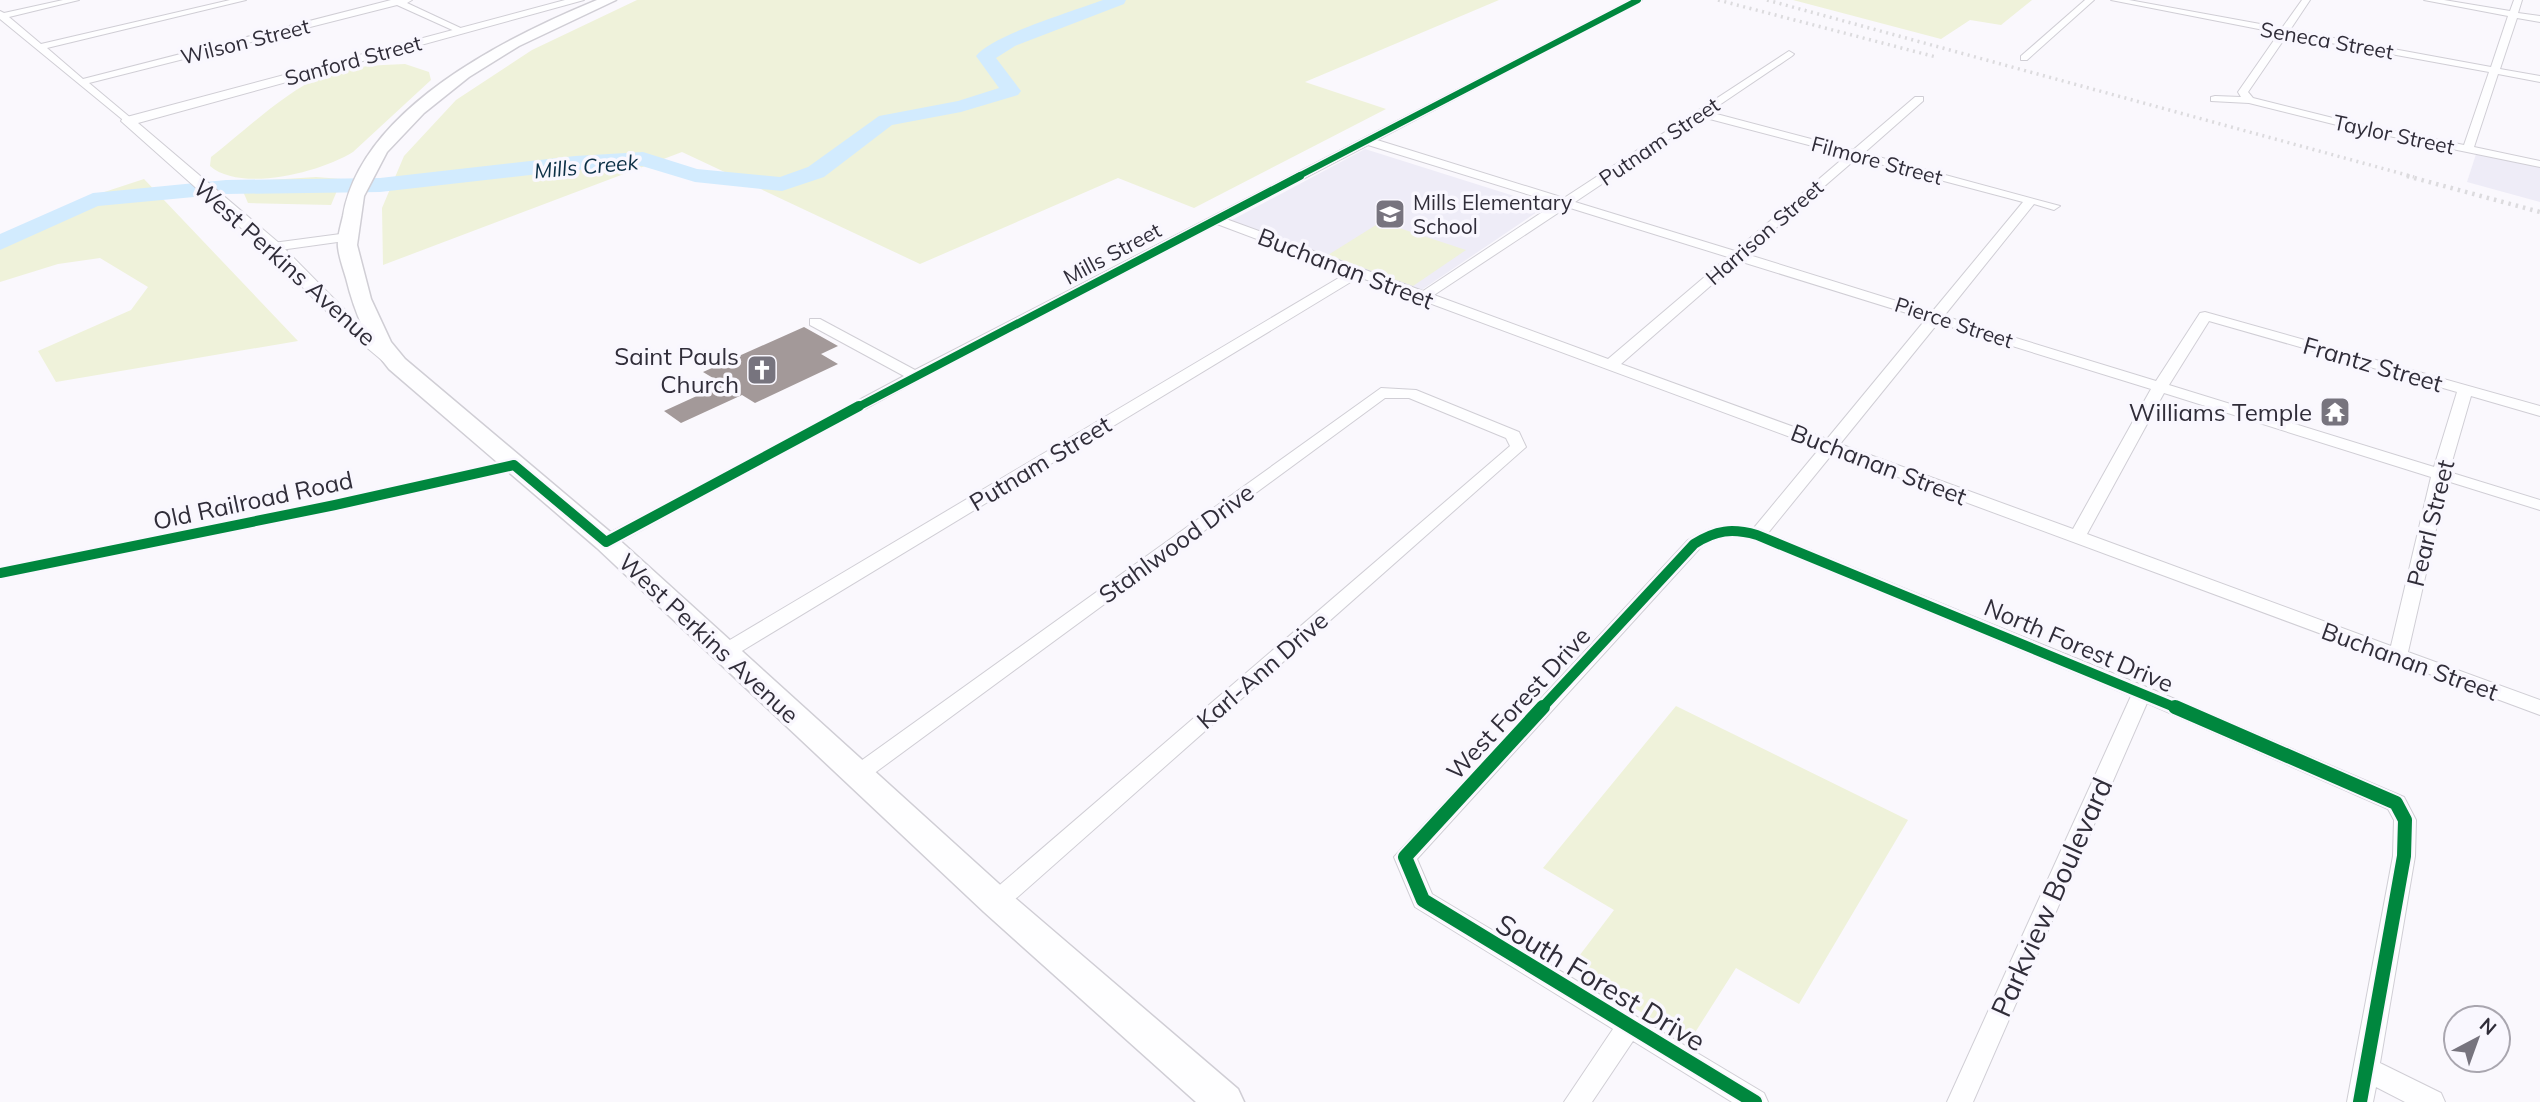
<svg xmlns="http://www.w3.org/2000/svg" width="2540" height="1102" font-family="Mulish,sans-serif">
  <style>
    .built { fill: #eeecf7 }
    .green { fill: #eff2da }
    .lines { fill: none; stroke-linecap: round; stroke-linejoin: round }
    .river { fill: #d2ebfe; fill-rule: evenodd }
    .building { fill: #a39999 }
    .minor-casing { stroke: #d0ced5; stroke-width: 2 }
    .tertiary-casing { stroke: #d0ced5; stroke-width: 2 }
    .secondary-casing { stroke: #d0ced5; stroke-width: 3 }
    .minor { fill: #fefeff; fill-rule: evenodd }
    .tertiary { fill: #fefeff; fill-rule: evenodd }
    .secondary { fill: #fefeff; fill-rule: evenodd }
    .rail-far1 { stroke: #dcdbde; stroke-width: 3.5; stroke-dasharray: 2 4.5; stroke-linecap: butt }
    .rail { stroke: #dcdbde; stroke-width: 4.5; stroke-dasharray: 2.5 5; stroke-linecap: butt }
    .cycleway-far3-casing { stroke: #f9f7fe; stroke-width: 9 }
    .cycleway-far2-casing { stroke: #f9f7fe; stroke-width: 11 }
    .cycleway-far1-casing { stroke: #f9f7fe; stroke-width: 15 }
    .cycleway-casing { stroke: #f9f7fe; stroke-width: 18 }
    .cycleway-far3 { stroke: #00873e; stroke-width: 6 }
    .cycleway-far2 { stroke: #00873e; stroke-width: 8 }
    .cycleway-far1 { stroke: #00873e; stroke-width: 10 }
    .cycleway { stroke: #00873e; stroke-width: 14 }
    .labels { text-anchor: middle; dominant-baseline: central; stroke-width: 7; stroke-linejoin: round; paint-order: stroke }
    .far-street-label { font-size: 21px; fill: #302d39; stroke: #f9f7fe }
    .far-water-label { font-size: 21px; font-style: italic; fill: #0c3046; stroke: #f9f7fe }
    .far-poi-label { font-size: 21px; fill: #302d39; stroke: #f9f7fe; text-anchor: start }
    .street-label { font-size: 24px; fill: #302d39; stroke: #f9f7fe }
    .poi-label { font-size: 24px; fill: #302d39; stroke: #f9f7fe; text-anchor: end }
    .near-street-label { font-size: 28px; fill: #302d39; stroke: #f9f7fe }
  </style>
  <rect width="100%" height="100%" fill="#faf8fd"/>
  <g class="built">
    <polygon points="1365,149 1546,206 1420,291 1230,221"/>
    <polygon points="2477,151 2540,165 2540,202 2467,182"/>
  </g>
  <g class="green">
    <polygon points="637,0 1499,0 1305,82 1386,109 1194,208 1118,178 920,264 682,152 383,265 382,208 404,156 456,100 532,50"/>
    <polygon points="1793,0 2032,0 2001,25 1970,20 1941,39"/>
    <path d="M 405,64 L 429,72 L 431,80 L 353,152 C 321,172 241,193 210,166 L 211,157 C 242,133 285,92 320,77 C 346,66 377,65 405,64 Z"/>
    <polygon points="316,177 342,179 331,205 248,203 239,182"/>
    <polygon points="144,179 298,341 56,382 38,351 131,310 148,287 100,258 58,264 0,282 0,241 77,201"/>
    <polygon points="1376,225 1393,226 1466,250 1413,286 1328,255"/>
    <polygon points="1676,706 1908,820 1799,1004 1736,968 1689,1042 1570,968 1614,910 1543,868"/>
  </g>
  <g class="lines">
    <path class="river" d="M 1103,0 L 1126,0 L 1124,4 L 1015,46 L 996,58 L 1021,91 L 1018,95 L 961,112 L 892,125 L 824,177 L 782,191 L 695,182 L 642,166 L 575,170 L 380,192 L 226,194 L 98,206 L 0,250 L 0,234 L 93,193 L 226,180 L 380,178 L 575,156 L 643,152 L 697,169 L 780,177 L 808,167 L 879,116 L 958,101 L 999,88 L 976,56 C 992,35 1074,11 1103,0 Z"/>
  </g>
  <polygon class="building" points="804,327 838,346 821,354 838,364 755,403 742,395 681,423 664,411 723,384 703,372"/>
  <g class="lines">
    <g class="minor-casing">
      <g id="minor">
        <polygon points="63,0 79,0 9,17 41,44 230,0 246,0 47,48 83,79 391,0 412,0 407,3 467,31 459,33 397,5 89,83 132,119 133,121 128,124 0,19 0,11 4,13"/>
        <path d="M 1631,0 L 1642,0 L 1377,140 L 1564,198 L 1789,51 L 1794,54 L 1792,56 L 1709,112 L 1853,150 L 1915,97 L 1923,97 L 1923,101 L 1864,153 L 2060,206 L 2054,210 L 2034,204 L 1944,316 L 2156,381 L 2200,313 L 2205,312 L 2540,406 L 2540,416 L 2471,396 L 2449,472 L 2540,500 L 2540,510 L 2447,481 L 2408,652 L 2540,700 L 2540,715 L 1833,453 L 1768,533 L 2149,688 L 2404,797 L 2416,820 L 2415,856 L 2380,1063 L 2441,1093 L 2445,1102 L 2405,1102 L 2376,1087 L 2373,1102 L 2347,1102 L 2393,856 L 2394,820 L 2388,809 L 2147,703 L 1973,1102 L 1947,1102 L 2131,696 L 1751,539 C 1730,534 1718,536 1700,548 L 1417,859 L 1432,894 L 1764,1093 L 1768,1102 L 1732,1102 L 1633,1041 L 1592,1102 L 1564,1102 L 1613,1029 L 1415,907 L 1394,857 L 1688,540 C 1710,526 1728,522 1753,529 L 1820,448 L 1359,277 L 732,657 L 718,657 L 715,652 L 718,647 L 1347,273 L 1217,224 L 920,379 L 612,546 L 606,547 L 597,542 L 600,538 L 904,376 L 810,325 L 810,319 L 820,319 L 915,370 ZM 1702,117 L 1847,155 L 1735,251 L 1575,202 ZM 1368,145 L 1556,203 L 1423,291 L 1226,219 ZM 1857,158 L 2023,202 L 1932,312 L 1746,254 ZM 1567,207 L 1728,257 L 1608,359 L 1434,295 ZM 1739,261 L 1926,319 L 1827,439 L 1621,364 ZM 2209,321 L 2457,392 L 2434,467 L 2169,385 ZM 1938,323 L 2151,389 L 2073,529 L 1840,444 ZM 2164,393 L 2431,477 L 2391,646 L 2087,534 Z"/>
        <polygon points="2085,0 2094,0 2027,60 2021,60 2021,56"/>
        <path d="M 2111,0 L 2129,0 L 2282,28 L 2302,0 L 2310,0 L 2290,30 L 2491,67 L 2508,16 L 2424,0 L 2444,0 L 2510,11 L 2514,0 L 2522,0 L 2518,13 L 2540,16 L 2540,22 L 2517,18 L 2500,69 L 2540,76 L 2540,82 L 2498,74 L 2474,147 L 2540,161 L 2540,167 L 2345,127 L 2249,103 L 2211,101 L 2211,97 L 2215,96 L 2241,97 L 2238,92 L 2279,33 ZM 2287,35 L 2489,72 L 2464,145 L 2345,121 L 2253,98 L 2248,92 Z"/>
        <polygon points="348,233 354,237 352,240 273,251 267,247 273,243"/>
        <polygon points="1381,388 1416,390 1519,432 1526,447 1004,909 996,911 988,909 985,902 988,895 1510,446 1506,438 1409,398 1385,398 865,780 858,782 851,780 848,774 851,768"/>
        <polygon points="514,460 520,462 522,465 520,468 335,510 0,579 0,567 335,500"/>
      </g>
    </g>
    <g class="tertiary-casing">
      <polygon id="tertiary" points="565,0 584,0 138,123 279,243 353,318 398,354 400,358 398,362 384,362 341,326 267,251 121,121 123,118"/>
    </g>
    <g class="secondary-casing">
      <path id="secondary" d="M 597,0 L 616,0 L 519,46 L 469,77 L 424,113 L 387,152 L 364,196 L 357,245 L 371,299 L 391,342 L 405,359 L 615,536 L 1008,892 L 1238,1089 L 1244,1102 L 1196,1102 L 984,912 L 597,548 L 389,369 C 367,343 354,311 346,278 C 343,268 339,257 338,247 C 337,237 341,225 343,216 C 361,109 507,37 597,0 Z"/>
    </g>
    <use href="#minor" class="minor"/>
    <use href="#tertiary" class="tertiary"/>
    <use href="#secondary" class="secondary"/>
    <g class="rail-far1">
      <polyline points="1718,0 1936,57"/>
      <polyline points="1767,0 2414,177"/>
    </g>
    <polyline class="rail" points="2407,176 2540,212"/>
    <g class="cycleway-far3-casing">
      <polyline id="cycleway-far3" points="1297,177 1638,0"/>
    </g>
    <g class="cycleway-far2-casing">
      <polyline id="cycleway-far2" points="856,408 1300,176"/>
    </g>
    <g class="cycleway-far1-casing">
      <g id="cycleway-far1">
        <polyline points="0,573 335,505 514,465 606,542 859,406"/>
        <path d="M 1541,709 L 1694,544 C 1716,530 1732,528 1757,535 L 2179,709"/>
      </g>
    </g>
    <g class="cycleway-casing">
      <g id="cycleway">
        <polyline points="1543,707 1405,857 1423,900 1755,1102"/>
        <polyline points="2175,707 2396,803 2405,820 2404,856 2360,1102"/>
      </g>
    </g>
    <use href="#cycleway-far3" class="cycleway-far3"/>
    <use href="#cycleway-far2" class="cycleway-far2"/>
    <use href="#cycleway-far1" class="cycleway-far1"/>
    <use href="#cycleway" class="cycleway"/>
  </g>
  <defs>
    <g id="school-square" transform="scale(1.575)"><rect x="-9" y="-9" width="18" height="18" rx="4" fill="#77747e" stroke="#f9f7fe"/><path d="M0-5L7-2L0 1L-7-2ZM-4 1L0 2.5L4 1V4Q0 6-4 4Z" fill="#fff"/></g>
    <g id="church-square" transform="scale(1.575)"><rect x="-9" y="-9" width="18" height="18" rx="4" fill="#77747e" stroke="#f9f7fe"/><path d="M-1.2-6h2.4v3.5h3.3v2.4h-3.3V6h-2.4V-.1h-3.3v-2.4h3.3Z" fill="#fff"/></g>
    <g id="temple-square" transform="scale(1.575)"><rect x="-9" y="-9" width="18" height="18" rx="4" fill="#77747e" stroke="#f9f7fe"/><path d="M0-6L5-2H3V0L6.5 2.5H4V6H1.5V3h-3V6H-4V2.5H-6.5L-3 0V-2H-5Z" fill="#fff"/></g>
  </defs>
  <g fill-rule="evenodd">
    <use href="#school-square" x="1390" y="214"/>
    <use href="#church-square" x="762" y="370"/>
    <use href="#temple-square" x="2335" y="412"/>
  </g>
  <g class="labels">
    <g class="far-street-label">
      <text transform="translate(2327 40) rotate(10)">Seneca Street</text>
      <text transform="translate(245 41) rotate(-14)">Wilson Street</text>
      <text transform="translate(353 60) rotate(-15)">Sanford Street</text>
      <text transform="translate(2394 134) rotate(12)">Taylor Street</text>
      <text transform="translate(1659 141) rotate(-34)">Putnam Street</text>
      <text transform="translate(1877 160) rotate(15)">Filmore Street</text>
      <text transform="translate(1764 232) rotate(-41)">Harrison Street</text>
      <text transform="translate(1112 253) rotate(-28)">Mills Street</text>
      <text transform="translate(1954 322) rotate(18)">Pierce Street</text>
    </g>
    <g class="far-water-label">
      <text transform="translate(586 166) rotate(-5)">Mills Creek</text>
    </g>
    <g class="far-poi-label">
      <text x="1413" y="202">Mills Elementary<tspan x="1413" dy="24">School</tspan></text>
    </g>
    <g class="street-label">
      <text transform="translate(285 262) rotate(42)">West Perkins Avenue</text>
      <text transform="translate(1346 268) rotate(21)">Buchanan Street</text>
      <text transform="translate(2373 364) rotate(16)">Frantz Street</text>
      <text transform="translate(1040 463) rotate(-31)">Putnam Street</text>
      <text transform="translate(1879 464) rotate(21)">Buchanan Street</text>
      <text transform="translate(253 500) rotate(-12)">Old Railroad Road</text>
      <text transform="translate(2430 523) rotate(-76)">Pearl Street</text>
      <text transform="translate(1176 543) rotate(-36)">Stahlwood Drive</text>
      <text transform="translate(709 638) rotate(43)">West Perkins Avenue</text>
      <text transform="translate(2079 645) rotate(23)">North Forest Drive</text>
      <text transform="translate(2410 661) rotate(20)">Buchanan Street</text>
      <text transform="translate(1262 670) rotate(-41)">Karl-Ann Drive</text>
      <text transform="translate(1518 703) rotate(-47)">West Forest Drive</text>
    </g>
    <g class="poi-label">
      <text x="739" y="356">Saint Pauls<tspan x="739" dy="28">Church</tspan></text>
      <text x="2312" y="412">Williams Temple</text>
    </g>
    <g class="near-street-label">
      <text transform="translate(2051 897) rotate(-66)">Parkview Boulevard</text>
      <text transform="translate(1601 982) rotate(31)">South Forest Drive</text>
    </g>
  </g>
  <g transform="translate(2477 1039) rotate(41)"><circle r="33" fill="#f9f7fe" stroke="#a9a6af" stroke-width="2"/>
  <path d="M0-5L12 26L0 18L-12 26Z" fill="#77747e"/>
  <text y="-10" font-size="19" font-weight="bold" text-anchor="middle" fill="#302d39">N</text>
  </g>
</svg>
